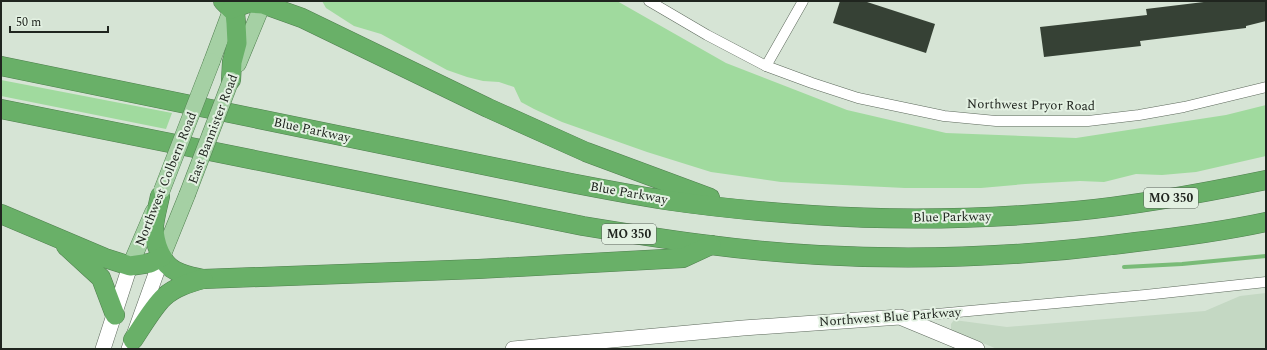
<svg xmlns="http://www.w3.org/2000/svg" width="1267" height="350" font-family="Spectral,serif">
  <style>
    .built { fill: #c4d8c3 }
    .green { fill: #a0da9e }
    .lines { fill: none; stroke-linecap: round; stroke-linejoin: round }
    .stream { stroke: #79bb77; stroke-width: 4 }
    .building { fill: #364135 }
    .street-casing { stroke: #5d695c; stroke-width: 11 }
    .secondary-casing { stroke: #5d695c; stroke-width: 16 }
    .primary-casing { stroke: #4f7f4e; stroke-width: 17 }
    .highway-casing { stroke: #4f7f4e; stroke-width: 20 }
    .street { stroke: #fff; stroke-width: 10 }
    .secondary { stroke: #fff; stroke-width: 15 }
    .primary { stroke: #a5d0a4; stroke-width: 16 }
    .highway { stroke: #69b068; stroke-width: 19 }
    .primary-bridge-casing { stroke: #4f7f4e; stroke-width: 17; stroke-linecap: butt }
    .primary-bridge { stroke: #a5d0a4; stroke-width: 16 }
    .labels { text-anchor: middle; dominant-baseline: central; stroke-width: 4; stroke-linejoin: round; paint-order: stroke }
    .shield { fill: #e3f1e2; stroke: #5a625a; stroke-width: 1 }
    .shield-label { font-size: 12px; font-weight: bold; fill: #20251f }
    .street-label { font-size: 13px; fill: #20251f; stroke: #e3f1e2 }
  </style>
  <rect width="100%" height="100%" fill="#d6e4d5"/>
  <polygon class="built" points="1266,293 1266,349 997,349 951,330 951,324 954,320 1007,327 1205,311 1240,296"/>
  <g class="green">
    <polygon points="322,1 617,1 726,63 847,110 946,133 1076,138 1226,115 1266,105 1266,156 1196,172 1162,175 1136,174 1104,182 1080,181 1025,184 981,188 905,188 781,182 711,172 647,152 562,122 534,109 521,102 514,87 499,82 483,81 467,77 447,70 381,34 354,26 326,8"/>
    <polygon points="1,80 172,113 166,129 1,96"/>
  </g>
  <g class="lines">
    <polyline class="stream" points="1124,267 1182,264 1266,256"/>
  </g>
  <g class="building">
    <polygon points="840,1 864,1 935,24 926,53 833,23"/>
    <polygon points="1212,1 1266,1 1266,21 1246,26 1246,28 1140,41 1141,46 1044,57 1040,27 1147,15 1146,9"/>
  </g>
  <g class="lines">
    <g class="street-casing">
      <g id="street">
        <polyline points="649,1 707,35 766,66 812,83 858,98 944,116 996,121 1088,121 1139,115 1184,107 1266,87"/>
        <polyline points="766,66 803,1"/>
        <polyline points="904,317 1145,295 1266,282"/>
      </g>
    </g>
    <g class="secondary-casing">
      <g id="secondary">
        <polyline points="103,349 130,266"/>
        <polyline points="129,349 162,257"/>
        <polyline points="513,349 743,328 900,317 977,349"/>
      </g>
    </g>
    <g class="primary-casing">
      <g id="primary">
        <polyline points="212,61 234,2"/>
        <polyline points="238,64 264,1"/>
        <polyline points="162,257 187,195"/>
        <polyline points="130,266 153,212"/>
      </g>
    </g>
    <g class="highway-casing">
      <g id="highway">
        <polyline points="223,1 235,13 236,23 237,43 232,62 231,80"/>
        <polyline points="231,9 248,3 263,4 302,18 488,108 586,152 710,198"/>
        <path d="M 1,66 L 571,183 C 602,189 634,195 665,200 C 713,207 763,212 812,215 C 899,221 988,219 1075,211 C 1139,205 1203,193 1266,180"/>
        <path d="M 1,109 L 583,226 C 662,239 740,251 819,255 C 925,261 1031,256 1136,242 C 1180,237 1224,231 1266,222"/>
        <path d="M 160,196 C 158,206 155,216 154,226 C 154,242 161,264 176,271 C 185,276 194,277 203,279 L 478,269 L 683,258 L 711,245"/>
        <polyline points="1,214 105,258 130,266 150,263 162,257"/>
        <polyline points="66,246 101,278 115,315"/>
        <path d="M 133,340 C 141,328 154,306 164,297 C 175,287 189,283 203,279"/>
      </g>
    </g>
    <use href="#street" class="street"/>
    <use href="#secondary" class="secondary"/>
    <use href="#primary" class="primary"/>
    <use href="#highway" class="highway"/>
    <g class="primary-bridge-casing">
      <g id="primary-bridge">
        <polyline points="162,190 212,61"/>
        <polyline points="187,195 231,80"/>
      </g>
    </g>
    <use href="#primary-bridge" class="primary-bridge"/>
  </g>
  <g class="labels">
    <g class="shield">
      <rect x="1144" y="188" width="54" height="20" rx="3"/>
      <rect x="602" y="224" width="54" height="20" rx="3"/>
    </g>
    <g class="shield-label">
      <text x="1171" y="198">MO 350</text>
      <text x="629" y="234">MO 350</text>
    </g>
    <g class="street-label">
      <text transform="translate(1031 105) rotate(1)">Northwest Pryor Road</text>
      <text transform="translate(213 129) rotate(-69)">East Bannister Road</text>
      <text transform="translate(312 130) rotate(12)">Blue Parkway</text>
      <text transform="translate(166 179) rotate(-68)">Northwest Colbern Road</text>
      <text transform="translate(629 193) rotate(10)">Blue Parkway</text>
      <text transform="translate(952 217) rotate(-1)">Blue Parkway</text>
      <text transform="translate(890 317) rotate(-4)">Northwest Blue Parkway</text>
    </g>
  </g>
  <rect width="1267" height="350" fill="none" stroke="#20251f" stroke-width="4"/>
  <path d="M10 26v6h98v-6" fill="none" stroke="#20251f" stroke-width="2"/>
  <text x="16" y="26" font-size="12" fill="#20251f" stroke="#e3f1e2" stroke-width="3" paint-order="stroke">50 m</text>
</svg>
